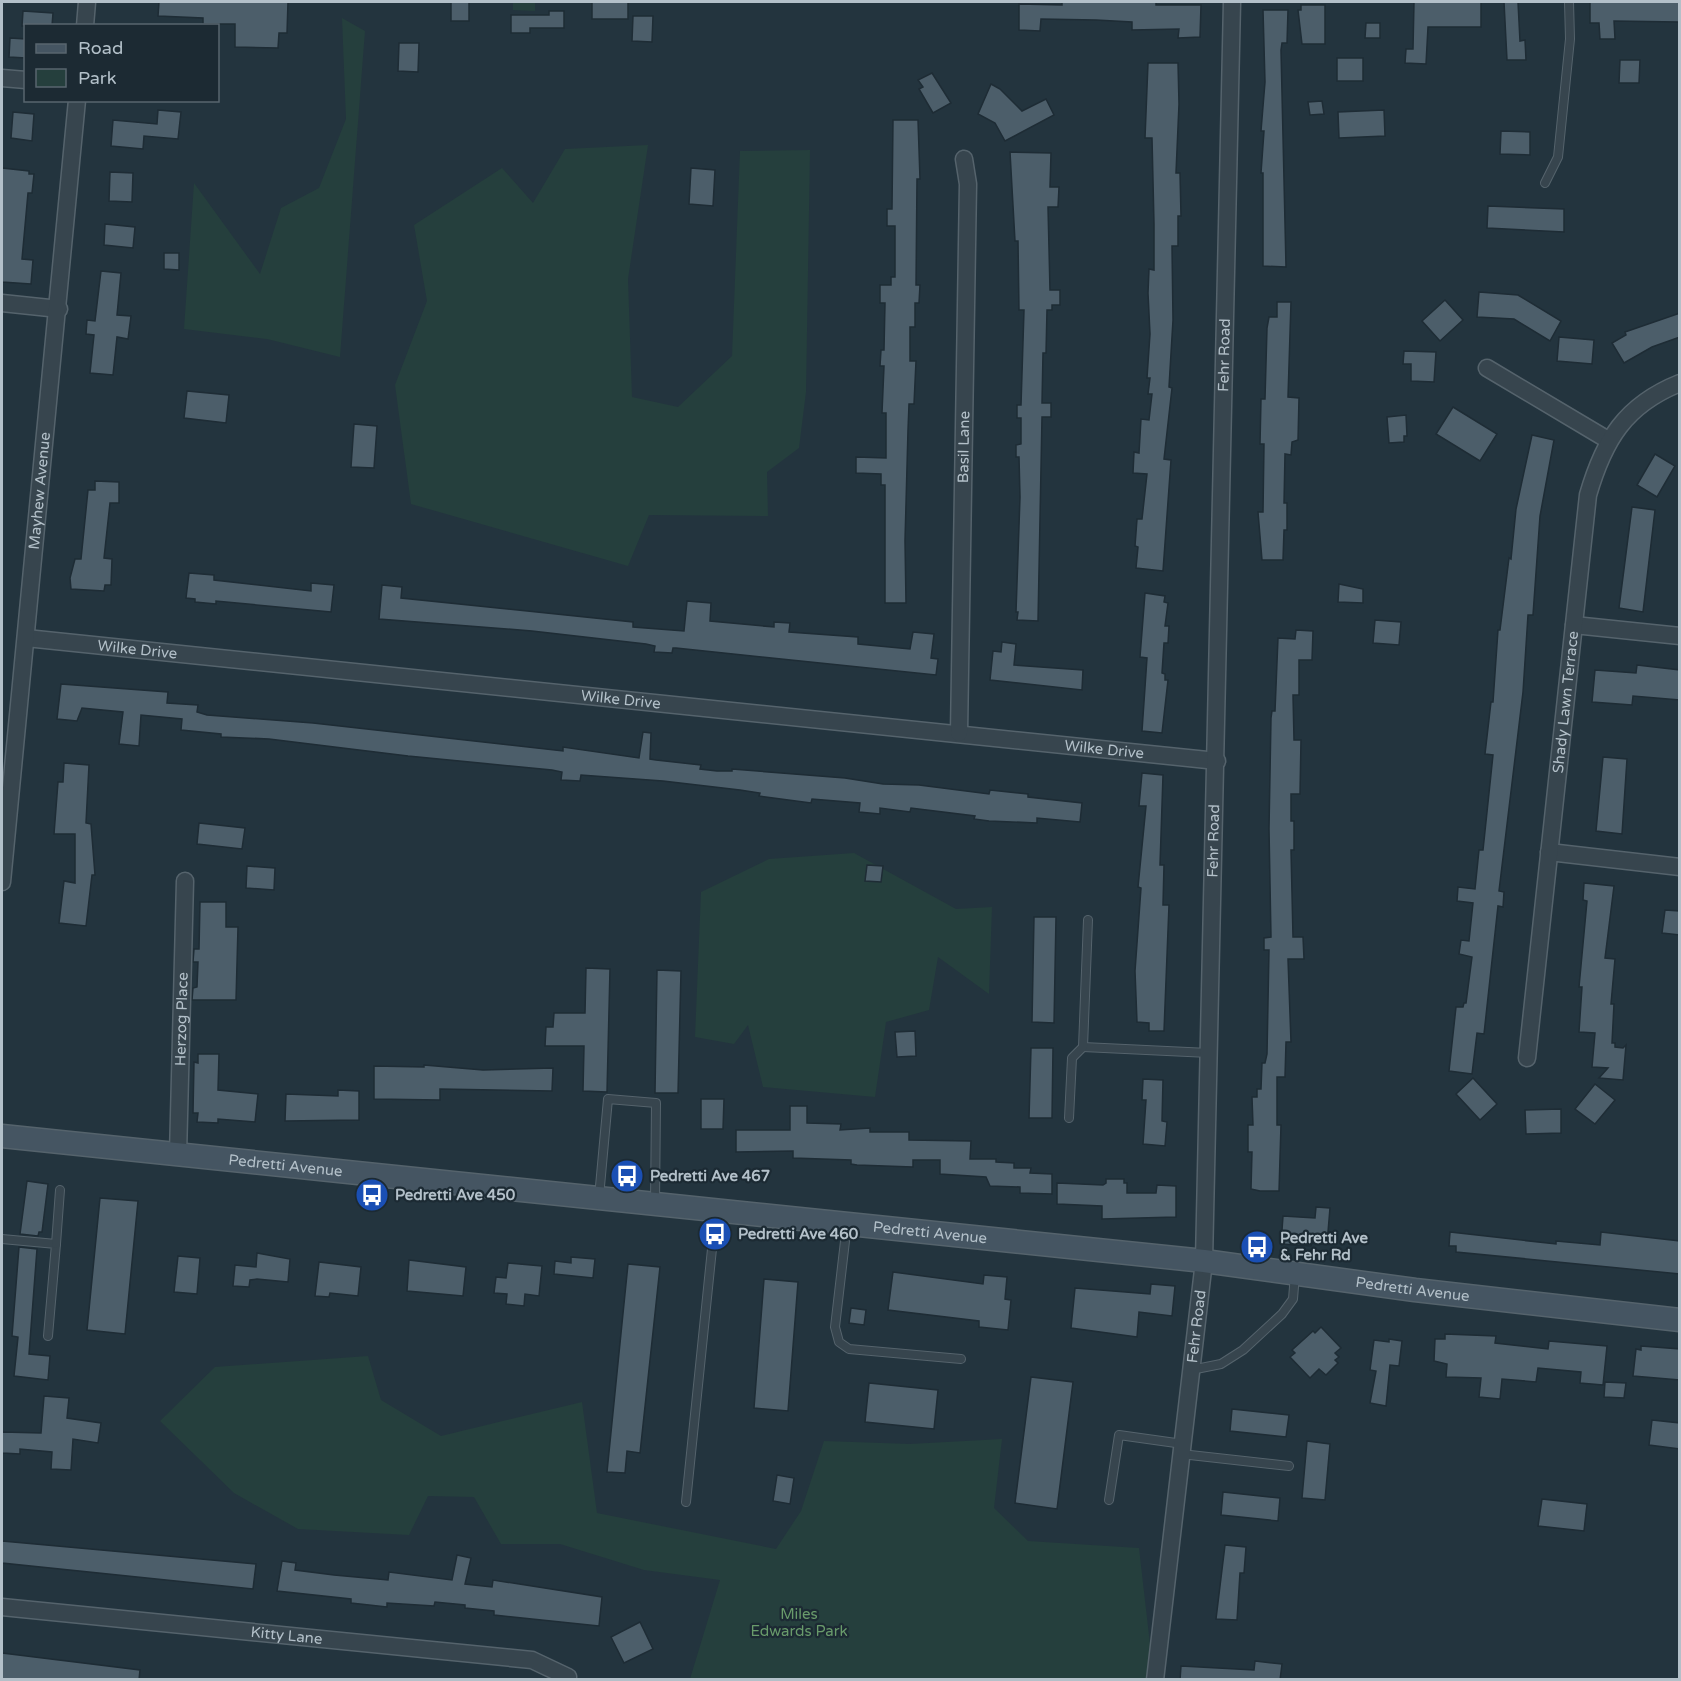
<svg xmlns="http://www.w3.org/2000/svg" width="1681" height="1681" font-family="'Varela Round',sans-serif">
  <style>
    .green { fill: #253f3d }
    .building { fill: #4c5e6a; stroke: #1e2c35; stroke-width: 1.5 }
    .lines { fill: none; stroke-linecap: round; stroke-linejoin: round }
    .lane-casing { stroke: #55636c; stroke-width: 10 }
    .street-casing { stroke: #55636c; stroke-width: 19 }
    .secondary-casing { stroke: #55636c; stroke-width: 25 }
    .lane { stroke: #37454e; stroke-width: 8 }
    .street { stroke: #37454e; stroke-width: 16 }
    .secondary { stroke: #455562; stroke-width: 22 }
    .labels { text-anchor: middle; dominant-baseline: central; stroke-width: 4.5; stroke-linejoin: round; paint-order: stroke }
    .street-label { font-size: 15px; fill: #b3c0c9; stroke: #1c2a33 }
    .poi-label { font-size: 15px; font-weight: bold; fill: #b3c0c9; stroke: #1c2a33; text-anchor: start }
    .park-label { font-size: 15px; fill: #699b6b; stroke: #1c2a33 }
  </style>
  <rect width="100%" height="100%" fill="#23343e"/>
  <g class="green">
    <polygon points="513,2 535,2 535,11 513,10"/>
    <polygon points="342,18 365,31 340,357 267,339 184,329 194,183 260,274 281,208 319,188 346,119"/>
    <polygon points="648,145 628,279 632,397 678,407 732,356 740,151 810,150 806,392 799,448 767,472 768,516 649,515 628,566 411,504 395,385 427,301 414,225 502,168 533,203 565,149"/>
    <polygon points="854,853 956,909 992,907 989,994 938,957 929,1010 886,1022 875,1097 763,1087 748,1025 734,1044 695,1037 701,892 769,859"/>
    <polygon points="368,1356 381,1400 441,1436 582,1402 597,1513 776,1549 801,1511 824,1441 910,1444 1002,1439 994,1508 1028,1541 1139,1548 1154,1679 690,1679 720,1580 644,1570 560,1544 501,1544 474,1497 428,1496 409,1535 298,1529 234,1493 160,1421 215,1367"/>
  </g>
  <g class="building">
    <polygon points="159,2 288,2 287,33 279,33 278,48 235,47 235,24 203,24 203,18 158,16"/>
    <rect x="451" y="2" width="18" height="19"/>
    <rect x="592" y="2" width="36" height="17"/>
    <polygon points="1062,2 1156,2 1156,5 1201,5 1200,37 1178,38 1179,29 1132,30 1132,22 1096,20 1041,19 1040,31 1019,30 1019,4 1062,5"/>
    <polygon points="1414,2 1481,2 1481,27 1428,27 1426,64 1405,63 1406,49 1413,49"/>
    <polygon points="1504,2 1518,2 1520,41 1525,40 1526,60 1507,60"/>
    <polygon points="1590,2 1680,2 1679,22 1614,21 1615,39 1600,39 1599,23 1590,23"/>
    <polygon points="1301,5 1325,5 1325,44 1302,44 1298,10 1301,10"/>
    <polygon points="1263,10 1288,10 1287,43 1282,43 1281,50 1286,267 1263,266 1263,173 1261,173 1264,131 1261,131 1265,82"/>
    <polygon points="23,11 53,13 52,26 22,26"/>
    <polygon points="549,11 564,11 564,28 530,28 530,33 511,33 511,15 549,15"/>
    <polygon points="633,16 653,16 652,42 632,41"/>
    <polygon points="1366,23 1380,23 1380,38 1365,38"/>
    <polygon points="10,38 26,39 26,58 9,57"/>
    <polygon points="399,43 419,43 418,72 398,71"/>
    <rect x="1337" y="58" width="26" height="23"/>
    <polygon points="1620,60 1640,60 1639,83 1619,83"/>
    <polygon points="1148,63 1178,63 1179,104 1176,173 1180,173 1181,216 1178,216 1178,246 1172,246 1173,320 1169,387 1172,388 1164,459 1171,460 1163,571 1136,568 1138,547 1135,546 1137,519 1142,519 1147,474 1133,473 1134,452 1139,453 1141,419 1149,420 1152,394 1148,394 1150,378 1147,378 1150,334 1148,293 1149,269 1154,270 1154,224 1152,138 1145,138"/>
    <polygon points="932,73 951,103 933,113 919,89 923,87 918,80"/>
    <polygon points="991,84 1000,89 1022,111 1046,99 1054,115 1005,141 995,123 978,114"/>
    <polygon points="1322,101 1324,114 1310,115 1308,102"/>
    <polygon points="158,110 181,112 178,139 144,136 143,149 111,146 113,120 157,124"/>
    <polygon points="1384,110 1385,136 1339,138 1338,112"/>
    <polygon points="13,112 34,114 32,141 11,138"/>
    <polygon points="893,120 918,120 920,179 917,179 916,285 920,285 919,303 915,303 915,327 910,327 910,361 916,361 914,404 909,404 908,430 905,541 906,603 885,603 885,485 881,485 881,474 856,473 856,457 886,458 886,413 882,413 884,366 880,366 881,350 884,350 885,303 880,303 880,285 891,285 891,277 895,277 895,226 887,226 887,209 892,209"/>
    <polygon points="1501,131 1530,132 1530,155 1500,154"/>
    <polygon points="1010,152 1051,153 1050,187 1059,187 1058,207 1048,207 1050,290 1060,290 1060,305 1052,305 1052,310 1047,310 1046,353 1043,353 1042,403 1051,403 1051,417 1042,417 1038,621 1017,620 1018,612 1016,612 1020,497 1019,457 1016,457 1016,445 1021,444 1021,418 1017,418 1017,405 1021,405 1024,310 1019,310 1018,241 1015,241"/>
    <polygon points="2,168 29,171 29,174 34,174 32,193 28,193 22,259 33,260 31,284 2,282"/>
    <polygon points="691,168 715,170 713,206 689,204"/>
    <polygon points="110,172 133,173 132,202 109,201"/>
    <polygon points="1488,206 1564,209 1564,232 1487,228"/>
    <polygon points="105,224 135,227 133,248 104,245"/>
    <polygon points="164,253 179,253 179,270 164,269"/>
    <polygon points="101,271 121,273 117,315 131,316 128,339 117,337 113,375 90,373 94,335 86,334 87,320 95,321"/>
    <polygon points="1479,292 1518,295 1561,321 1550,341 1514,319 1477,317"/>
    <polygon points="1445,300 1463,320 1440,341 1422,321"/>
    <polygon points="1277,302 1291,302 1288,397 1299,398 1298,440 1292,442 1291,455 1285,454 1284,503 1287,503 1287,530 1284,530 1283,560 1262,560 1258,512 1263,512 1264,444 1260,444 1261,399 1265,399 1267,328 1269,317 1277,317"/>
    <polygon points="1680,313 1680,337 1652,347 1624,363 1612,343 1626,335 1625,332"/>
    <polygon points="1559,337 1594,340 1592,364 1557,361"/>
    <polygon points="1404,351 1436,352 1434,382 1411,381 1411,364 1403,364"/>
    <polygon points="187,391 229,395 226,423 184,418"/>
    <polygon points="1453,407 1497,434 1480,461 1436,434"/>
    <polygon points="1406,415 1407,436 1404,436 1404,442 1389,443 1387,417"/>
    <polygon points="354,424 377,426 374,468 351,467"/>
    <polygon points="1532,435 1554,440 1540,516 1533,615 1528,615 1523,692 1499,891 1504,892 1503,907 1498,906 1484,1034 1477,1033 1472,1074 1449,1071 1456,1007 1463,1007 1464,1003 1466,1003 1472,957 1459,954 1461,940 1469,941 1473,903 1457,901 1458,887 1475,889 1479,850 1483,850 1493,755 1485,754 1491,702 1493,702 1498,630 1500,630 1509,558 1511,559 1516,509"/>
    <polygon points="1655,454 1675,466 1657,497 1637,485"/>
    <polygon points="95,481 119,482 119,503 110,503 104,558 112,559 111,585 105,585 104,591 71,589 70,578 75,559 81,559 88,490 95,490"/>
    <polygon points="1632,507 1655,510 1643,612 1619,608"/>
    <polygon points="189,573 214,575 214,580 311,591 311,583 334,585 331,612 216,601 216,604 195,602 195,599 186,598"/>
    <polygon points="1339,584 1363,589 1363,603 1338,602"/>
    <polygon points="382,585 402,587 401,598 633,622 633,627 684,631 687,601 711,603 710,621 774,627 774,622 790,623 789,632 858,637 858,644 910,649 913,632 934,634 931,658 938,659 936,675 676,648 673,648 672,653 654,652 655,646 646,644 532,631 379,619"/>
    <polygon points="1145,593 1165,596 1164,602 1168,603 1165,626 1169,626 1168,643 1164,643 1162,673 1165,674 1165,680 1168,680 1162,733 1142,731 1147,658 1140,657"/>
    <polygon points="1375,620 1401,622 1399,645 1373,643"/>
    <polygon points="1296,630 1313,631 1312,660 1299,660 1299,695 1293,695 1294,740 1301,740 1300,794 1291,794 1291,821 1294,821 1294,850 1291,850 1293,937 1303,937 1304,959 1288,959 1291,1042 1286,1042 1285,1077 1277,1077 1277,1125 1281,1125 1279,1191 1260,1191 1251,1189 1252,1152 1248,1152 1248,1125 1253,1125 1252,1097 1257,1097 1257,1089 1261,1089 1262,1063 1265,1063 1267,1054 1269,950 1264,950 1264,938 1271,937 1269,829 1271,718 1272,711 1275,711 1278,638 1295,639"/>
    <polygon points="1002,642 1016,644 1014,665 1083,670 1082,690 990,680 993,651 1001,652"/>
    <polygon points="1637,665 1680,670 1680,700 1633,696 1632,705 1592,702 1595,670 1636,673"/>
    <polygon points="61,684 168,692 167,703 198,705 197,712 207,715 313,723 563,751 563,747 639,758 643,732 651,733 650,759 656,760 701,765 700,769 717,771 732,771 732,769 845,778 883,784 919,785 989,794 990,790 1028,794 1028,797 1082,803 1080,822 1037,818 1037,823 989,821 974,819 975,816 911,808 910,812 880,808 880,814 859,812 860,803 812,799 811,803 759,796 760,793 740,790 663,781 581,775 580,781 561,780 562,772 552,770 408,756 269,739 221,737 221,734 181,730 182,719 141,715 139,746 119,744 123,712 82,708 77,721 57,719"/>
    <polygon points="1603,757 1627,759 1622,834 1596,831"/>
    <polygon points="64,763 89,765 86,823 91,824 95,875 92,875 86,926 59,923 64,881 75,883 75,834 54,834 58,782 63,782"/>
    <polygon points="1142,773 1163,775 1160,865 1164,865 1163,905 1169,905 1164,1031 1149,1031 1149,1023 1137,1022 1135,971 1141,888 1138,887 1146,806 1139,806"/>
    <polygon points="199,823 245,828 242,849 197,844"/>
    <polygon points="867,865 883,866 881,882 865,881"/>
    <polygon points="247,866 275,868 274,890 246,888"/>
    <polygon points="1584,883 1614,886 1605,958 1615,959 1611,1004 1614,1004 1612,1043 1615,1043 1615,1047 1623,1048 1626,1045 1623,1080 1599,1078 1608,1068 1592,1067 1595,1033 1579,1032 1582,987 1579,987 1587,901 1583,900"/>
    <polygon points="200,902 226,902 226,927 238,927 236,1000 192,1000 193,988 197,987 198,962 193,962 194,949 199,949"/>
    <polygon points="1665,910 1680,911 1680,935 1662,933"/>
    <polygon points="1034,917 1056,917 1054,1023 1032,1022"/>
    <polygon points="586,968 610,969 607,1092 583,1091 584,1046 545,1046 546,1027 553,1027 554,1013 585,1013"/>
    <polygon points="657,970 681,971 678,1093 655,1093"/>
    <polygon points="915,1031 916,1056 897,1057 895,1032"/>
    <polygon points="1031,1048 1053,1048 1052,1118 1029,1118"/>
    <polygon points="198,1054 219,1054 218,1090 258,1094 255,1122 218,1119 218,1123 197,1122 198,1113 193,1113 194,1062 198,1063"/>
    <polygon points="424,1065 483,1070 553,1068 552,1091 440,1089 440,1100 374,1099 374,1066 424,1067"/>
    <polygon points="1473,1078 1497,1104 1480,1120 1456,1094"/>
    <polygon points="1143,1079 1163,1080 1162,1121 1167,1122 1165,1146 1143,1144 1146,1100 1142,1100"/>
    <polygon points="1595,1084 1615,1100 1595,1124 1575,1109"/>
    <polygon points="338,1090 359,1091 359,1120 285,1121 286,1094 338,1096"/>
    <polygon points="701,1099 724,1099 723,1129 701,1129"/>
    <polygon points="790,1106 807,1106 807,1123 841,1124 840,1130 870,1128 870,1132 909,1132 909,1140 971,1141 970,1159 996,1159 996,1162 1014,1163 1014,1168 1031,1168 1030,1173 1052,1174 1052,1194 1020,1193 1020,1187 990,1186 986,1177 940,1174 940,1160 913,1160 913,1167 857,1165 851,1164 851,1160 793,1158 793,1151 736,1152 736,1130 790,1130"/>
    <polygon points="1561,1109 1561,1133 1526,1134 1525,1110"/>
    <polygon points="1106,1179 1124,1179 1124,1183 1127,1183 1127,1193 1156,1193 1157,1185 1176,1186 1176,1217 1102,1219 1102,1206 1057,1204 1057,1183 1103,1185 1106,1183"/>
    <polygon points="27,1181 48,1184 42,1232 39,1232 38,1236 20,1234"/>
    <polygon points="100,1198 138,1201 125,1334 87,1330"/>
    <polygon points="1316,1207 1330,1208 1327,1244 1312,1243 1311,1246 1281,1244 1283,1216 1315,1218"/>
    <polygon points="1450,1232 1556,1244 1556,1241 1600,1245 1601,1232 1680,1241 1680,1274 1456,1252 1456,1246 1449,1246"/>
    <polygon points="19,1247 37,1249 29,1354 50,1356 48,1380 14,1376 18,1337 12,1336"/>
    <polygon points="257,1253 290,1259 288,1282 257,1279 250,1280 249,1287 233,1286 235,1265 256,1267"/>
    <polygon points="178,1256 200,1258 197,1294 174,1292"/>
    <polygon points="571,1257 595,1259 593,1278 554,1274 555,1261 571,1263"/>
    <polygon points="409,1260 466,1267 463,1296 407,1291"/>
    <polygon points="319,1262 361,1267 358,1296 330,1293 329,1297 315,1296"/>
    <polygon points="508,1263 542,1266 539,1296 525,1294 524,1306 506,1304 507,1294 494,1293 496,1277 506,1278"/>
    <polygon points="628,1264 660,1267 640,1453 627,1451 625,1473 607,1472"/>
    <polygon points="893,1272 983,1284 984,1275 1007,1277 1005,1299 1011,1300 1008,1330 979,1327 979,1321 888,1310"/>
    <polygon points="764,1279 798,1282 788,1411 754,1408"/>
    <polygon points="1151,1284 1175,1286 1172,1316 1139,1312 1137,1337 1071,1328 1075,1288 1150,1294"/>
    <polygon points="851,1308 866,1310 864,1325 849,1323"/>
    <polygon points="1321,1327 1341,1348 1335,1353 1339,1357 1335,1360 1338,1363 1326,1375 1319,1369 1310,1378 1290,1357 1295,1353 1292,1350 1313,1331 1315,1333"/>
    <polygon points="1445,1334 1496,1336 1495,1343 1548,1349 1549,1341 1607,1346 1603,1385 1580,1383 1581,1372 1538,1368 1536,1382 1502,1379 1500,1399 1479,1397 1481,1378 1446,1377 1447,1364 1434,1361 1435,1339 1445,1339"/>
    <polygon points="1389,1339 1402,1341 1399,1366 1390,1365 1386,1406 1370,1403 1376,1371 1370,1370 1374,1340 1389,1342"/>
    <polygon points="1641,1346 1680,1349 1680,1380 1633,1376 1636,1349 1641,1350"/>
    <polygon points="1031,1377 1073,1382 1057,1509 1015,1503"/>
    <polygon points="1605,1382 1626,1383 1624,1398 1604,1397"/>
    <polygon points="869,1383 938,1390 934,1429 865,1422"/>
    <polygon points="44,1396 69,1398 67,1418 101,1423 98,1443 73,1439 71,1470 51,1469 52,1452 20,1449 20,1454 2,1453 2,1432 41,1433"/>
    <polygon points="1232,1409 1289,1415 1286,1437 1230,1431"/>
    <polygon points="1652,1420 1680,1423 1680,1449 1649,1445"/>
    <polygon points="1307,1441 1330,1444 1325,1500 1302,1498"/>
    <polygon points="777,1475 794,1478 790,1504 773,1501"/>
    <polygon points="1223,1492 1280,1498 1278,1521 1221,1515"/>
    <polygon points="1542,1499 1587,1504 1584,1531 1538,1526"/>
    <polygon points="2,1541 256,1564 253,1589 2,1563"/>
    <polygon points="1225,1545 1246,1547 1244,1573 1240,1573 1237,1620 1216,1619"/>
    <polygon points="457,1555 471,1558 465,1584 492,1587 493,1580 602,1597 599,1626 494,1615 494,1611 465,1608 465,1605 435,1602 434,1606 387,1603 387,1607 351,1603 351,1599 277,1591 282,1561 296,1563 295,1570 334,1575 388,1580 389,1572 452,1580"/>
    <polygon points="640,1622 653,1649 624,1663 611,1637"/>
    <polygon points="2,1653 140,1670 139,1680 2,1680"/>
    <polygon points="1255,1661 1282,1664 1280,1680 1180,1680 1181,1666 1254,1670"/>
  </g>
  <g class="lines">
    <g class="lane-casing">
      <g id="lane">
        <polyline points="1545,183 1558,157 1570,39 1569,2"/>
        <polyline points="1083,1047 1209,1053"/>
        <polyline points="1069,1118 1072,1058 1083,1047 1088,920"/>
        <polyline points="599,1197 608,1099 656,1103 655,1202"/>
        <polyline points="847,1224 835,1327 839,1342 849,1349 961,1359"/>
        <polyline points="2,1239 56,1244 48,1336"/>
        <polyline points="56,1244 60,1190"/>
        <polyline points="1191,1370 1221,1364 1243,1350 1282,1314 1293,1299 1295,1274"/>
        <polyline points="1181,1454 1289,1466"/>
        <polyline points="1109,1500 1119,1435 1183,1444"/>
        <polyline points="686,1502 716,1210"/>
      </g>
    </g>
    <g class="street-casing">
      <g id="street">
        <polyline points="85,26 87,2"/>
        <polyline points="2,78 26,80"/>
        <polyline points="2,303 59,309"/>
        <polyline points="1487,368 1608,440"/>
        <polyline points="1574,625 1680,636"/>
        <path id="s1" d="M 26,638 L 1217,761"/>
        <path id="s2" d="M 959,733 L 968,184 L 964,159"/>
        <polyline points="1549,852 1680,867"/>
        <path id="s3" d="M 2,882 L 77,100"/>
        <path id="s4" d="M 1527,1058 L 1588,495 C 1604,440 1625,405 1680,383"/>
        <path id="s5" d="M 178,1155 L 185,881"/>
        <path id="s6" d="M 2,1607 L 532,1660 L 568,1677"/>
        <path id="s7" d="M 1155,1680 L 1204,1261 L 1232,2"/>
      </g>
    </g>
    <g class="secondary-casing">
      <g id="secondary">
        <path id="s8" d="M 2,1136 L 1204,1261 L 1415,1290 L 1680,1320"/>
      </g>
    </g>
    <use href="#lane" class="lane"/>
    <use href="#street" class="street"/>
    <use href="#secondary" class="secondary"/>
  </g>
  <defs>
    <g id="bus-disc" transform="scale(1.725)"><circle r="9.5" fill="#1a4fb4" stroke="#1c2a33"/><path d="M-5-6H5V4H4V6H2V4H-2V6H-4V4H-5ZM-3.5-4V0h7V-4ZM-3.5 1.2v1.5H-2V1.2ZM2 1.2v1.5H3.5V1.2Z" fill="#fff"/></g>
  </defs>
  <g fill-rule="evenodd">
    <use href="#bus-disc" x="627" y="1176"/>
    <use href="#bus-disc" x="372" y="1195"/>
    <use href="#bus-disc" x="715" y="1234"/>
    <use href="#bus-disc" x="1257" y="1247"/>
  </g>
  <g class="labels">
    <g class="street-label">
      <text stroke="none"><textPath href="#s7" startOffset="1328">Fehr Road</textPath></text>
      <text stroke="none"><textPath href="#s2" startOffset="286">Basil Lane</textPath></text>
      <text stroke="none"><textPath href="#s3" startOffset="393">Mayhew Avenue</textPath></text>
      <text stroke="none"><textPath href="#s1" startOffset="112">Wilke Drive</textPath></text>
      <text stroke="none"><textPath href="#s1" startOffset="598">Wilke Drive</textPath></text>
      <text stroke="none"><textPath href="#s4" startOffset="358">Shady Lawn Terrace</textPath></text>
      <text stroke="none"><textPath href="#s1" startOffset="1084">Wilke Drive</textPath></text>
      <text stroke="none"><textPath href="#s7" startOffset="842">Fehr Road</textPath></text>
      <text stroke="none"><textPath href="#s5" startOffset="136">Herzog Place</textPath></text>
      <text stroke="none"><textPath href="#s8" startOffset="285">Pedretti Avenue</textPath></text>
      <text stroke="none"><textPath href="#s8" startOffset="933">Pedretti Avenue</textPath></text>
      <text stroke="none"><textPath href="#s8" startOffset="1419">Pedretti Avenue</textPath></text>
      <text stroke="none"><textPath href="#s7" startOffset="356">Fehr Road</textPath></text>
      <text stroke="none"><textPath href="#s6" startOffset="286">Kitty Lane</textPath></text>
    </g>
    <g class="poi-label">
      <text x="650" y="1176">Pedretti Ave 467</text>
      <text x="395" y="1195">Pedretti Ave 450</text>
      <text x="738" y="1234">Pedretti Ave 460</text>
      <text x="1280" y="1238">Pedretti Ave<tspan x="1280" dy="17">&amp; Fehr Rd</tspan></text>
    </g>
    <g class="park-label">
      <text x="799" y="1614">Miles<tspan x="799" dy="17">Edwards Park</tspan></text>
    </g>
  </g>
  <rect width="1681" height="1681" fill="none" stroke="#b3c0c9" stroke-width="6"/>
  <rect x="24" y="24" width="195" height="78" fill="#1c2a33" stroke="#58666f" stroke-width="1.5"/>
  <rect x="36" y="44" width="30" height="9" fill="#455562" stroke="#58666f" stroke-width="1.5"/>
  <text x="78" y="54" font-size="18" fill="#b3c0c9">Road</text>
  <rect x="36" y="69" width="30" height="18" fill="#253f3d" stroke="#58666f" stroke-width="1.5"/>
  <text x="78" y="84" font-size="18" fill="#b3c0c9">Park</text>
</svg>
